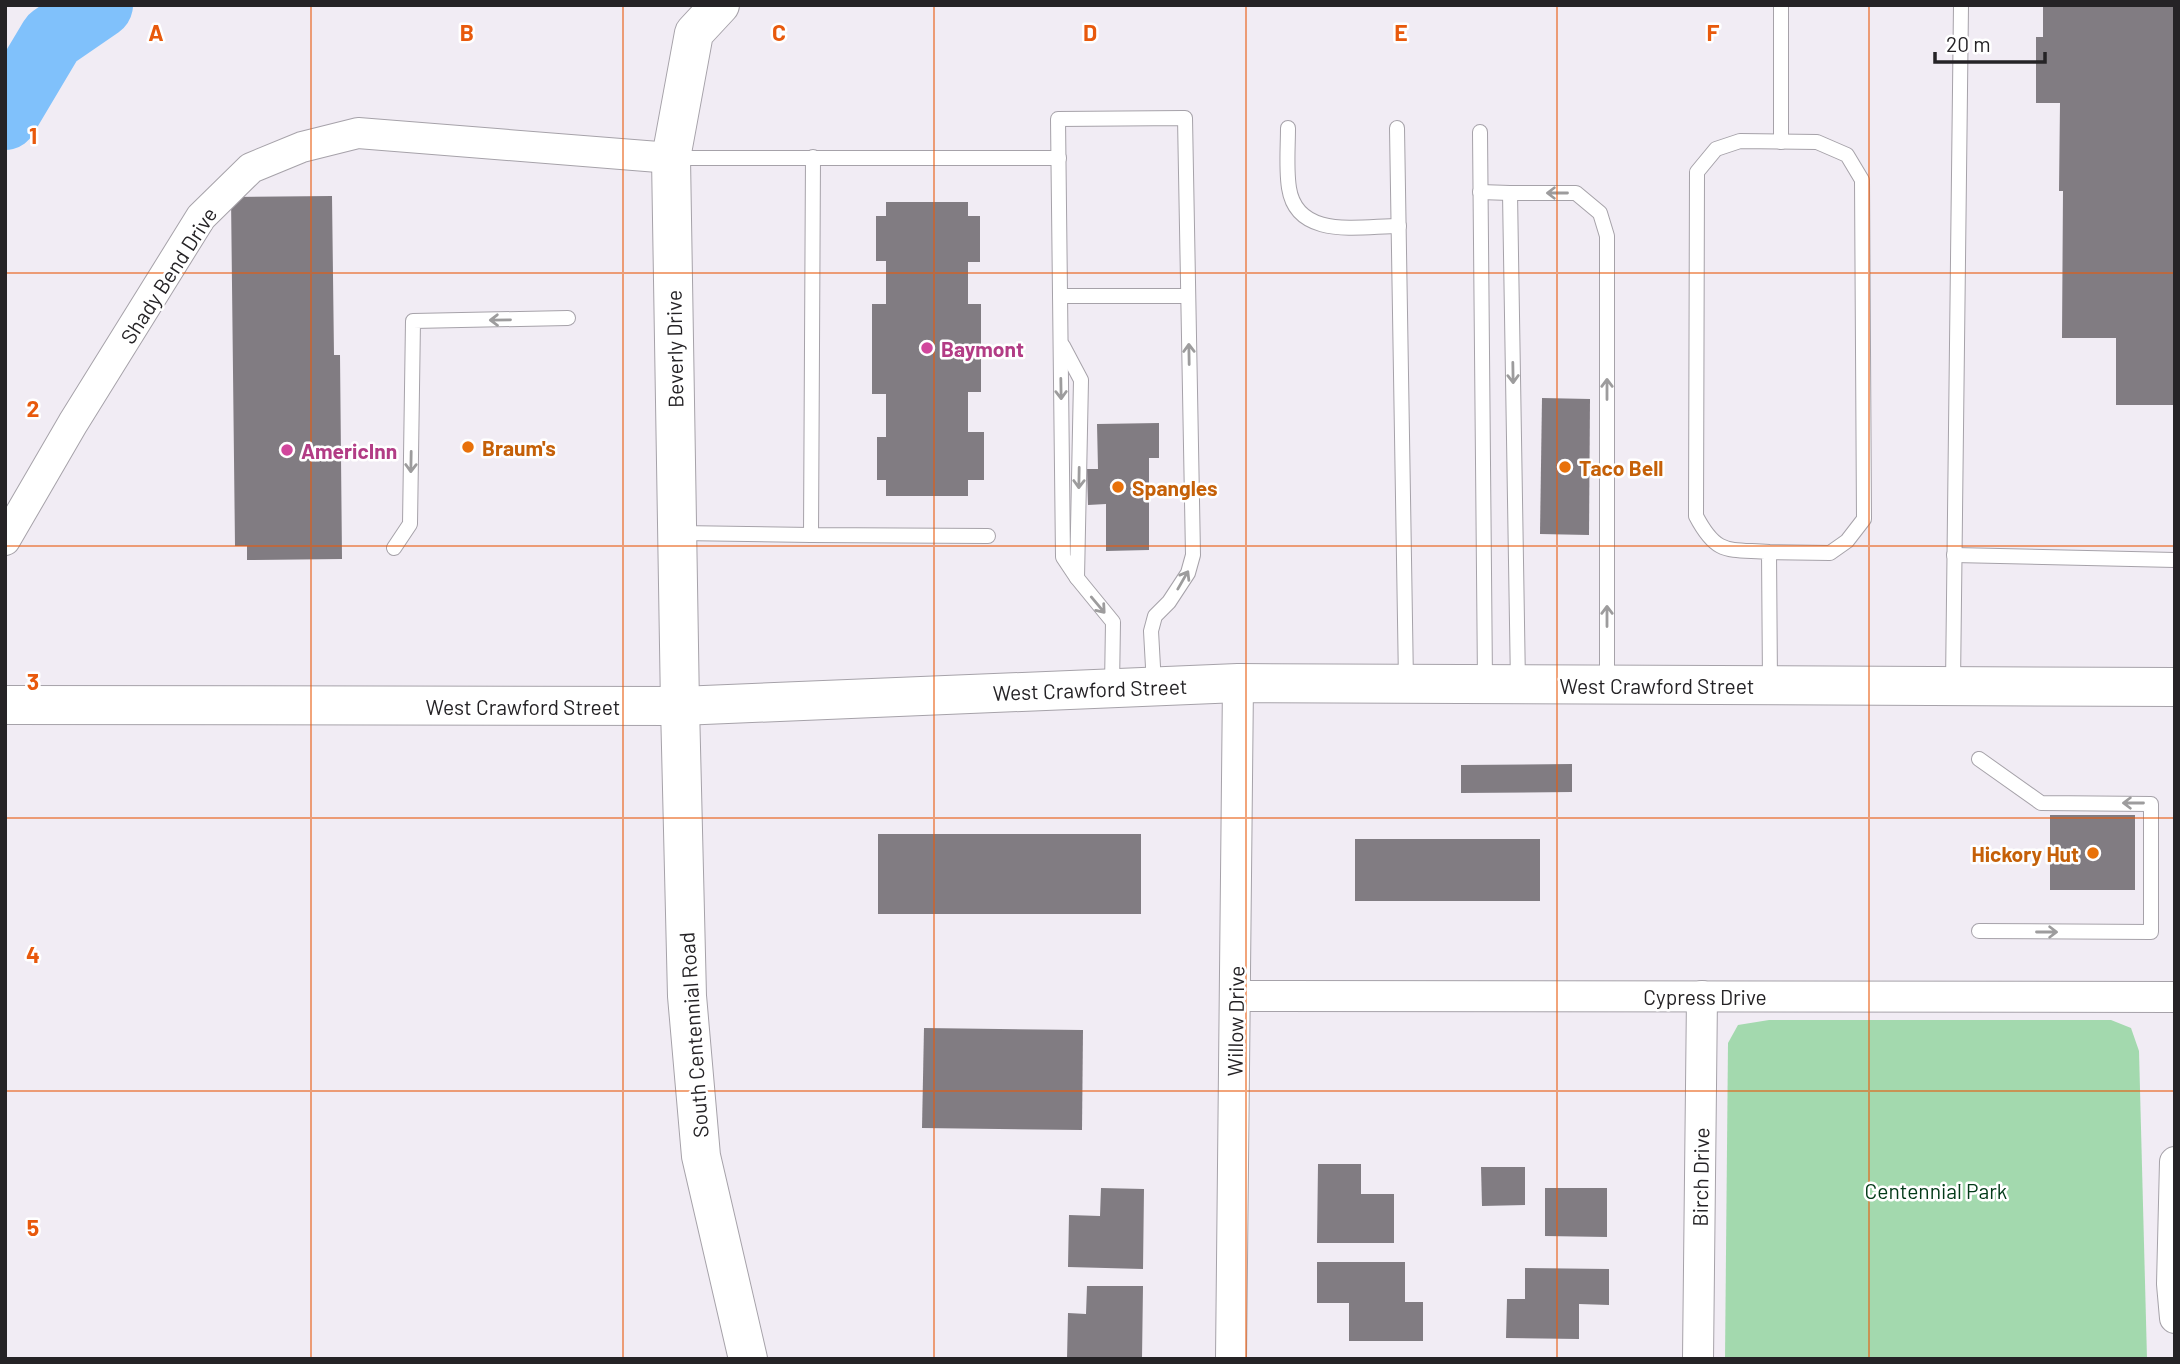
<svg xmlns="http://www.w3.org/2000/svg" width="2180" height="1364" font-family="Barlow,sans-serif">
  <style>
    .green { fill: #a3d9ae }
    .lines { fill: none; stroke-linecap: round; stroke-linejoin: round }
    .river { stroke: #80c1fb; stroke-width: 66 }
    .building { fill: #817c82 }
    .lane-casing { stroke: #a6a2a9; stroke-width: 16 }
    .street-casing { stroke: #a6a2a9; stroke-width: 32 }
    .secondary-casing { stroke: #a6a2a9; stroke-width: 40 }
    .lane { stroke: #fff; stroke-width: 14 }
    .street { stroke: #fff; stroke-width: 30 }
    .secondary { stroke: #fff; stroke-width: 38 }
    .oneway { stroke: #9d9c9d }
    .grid { fill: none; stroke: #e8590c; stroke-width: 2; stroke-opacity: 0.55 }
    .hotel-dot { fill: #d1479c; stroke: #fff; stroke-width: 2.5 }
    .food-dot { fill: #e8710a; stroke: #fff; stroke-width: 2.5 }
    .labels { text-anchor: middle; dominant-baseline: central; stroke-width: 5; stroke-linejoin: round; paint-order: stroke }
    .street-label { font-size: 21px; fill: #252326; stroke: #fff }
    .hotel-label { font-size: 21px; font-weight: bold; fill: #b23c85; stroke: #fff; text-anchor: start }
    .food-label { font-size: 21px; font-weight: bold; fill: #c56008; stroke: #fff; text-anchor: start }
    .park-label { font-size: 21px; fill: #023a18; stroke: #fff }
    .grid-label { font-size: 23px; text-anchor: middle; font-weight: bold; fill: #e8590c; stroke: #fff; stroke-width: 5; stroke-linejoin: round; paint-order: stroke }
  </style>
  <rect width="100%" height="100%" fill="#f1ecf4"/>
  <polygon class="green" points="1769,1020 2111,1020 2131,1028 2139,1051 2147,1359 1725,1359 1728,1043 1738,1025"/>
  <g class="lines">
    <polyline class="river" points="5,117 52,38 100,5"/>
  </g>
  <g class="building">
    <polygon points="2043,5 2175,5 2175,405 2116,405 2116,338 2062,338 2063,191 2059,191 2060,103 2036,103 2036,37 2043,37"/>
    <polygon points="332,196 334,355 340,355 342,559 247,560 247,546 235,546 231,197"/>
    <polygon points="886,202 968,202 968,216 980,216 980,262 968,262 968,304 981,304 981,392 968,392 968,432 984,432 984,480 968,480 968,496 886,496 886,480 877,480 877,437 886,437 886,394 872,394 872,304 886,304 886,261 876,261 876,216 886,216"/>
    <polygon points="1542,398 1590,399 1589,535 1540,534"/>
    <polygon points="1159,423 1159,458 1149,458 1149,550 1106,551 1106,504 1088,505 1087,469 1098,469 1097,424"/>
    <polygon points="1572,764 1572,792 1461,793 1461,765"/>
    <rect x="2050" y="815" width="85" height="75"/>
    <rect x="878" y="834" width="263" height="80"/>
    <rect x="1355" y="839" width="185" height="62"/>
    <polygon points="924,1028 1083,1030 1082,1130 922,1128"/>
    <polygon points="1318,1164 1361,1164 1361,1194 1394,1194 1394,1243 1317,1243"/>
    <polygon points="1481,1167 1525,1167 1525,1205 1482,1206"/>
    <polygon points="1101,1188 1144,1189 1143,1269 1068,1267 1069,1215 1100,1216"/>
    <polygon points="1545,1188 1607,1188 1607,1237 1545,1236"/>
    <polygon points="1317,1262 1405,1262 1405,1302 1423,1302 1423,1341 1349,1341 1349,1303 1317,1303"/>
    <polygon points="1525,1268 1609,1269 1609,1305 1579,1304 1579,1339 1506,1338 1507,1299 1525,1299"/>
    <polygon points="1087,1286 1143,1286 1142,1359 1067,1359 1068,1313 1086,1314"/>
  </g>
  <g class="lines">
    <g class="lane-casing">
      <g id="lane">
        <polyline points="1781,5 1781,142"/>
        <path d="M 1288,128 C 1288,147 1286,169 1289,188 C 1297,240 1360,226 1399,226"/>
        <polyline points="1397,128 1406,682"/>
        <polyline points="1480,132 1485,682"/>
        <polyline points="813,157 811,535 988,536"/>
        <polyline points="672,158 1059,158"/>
        <polyline points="1480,192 1510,193"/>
        <polyline points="1060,296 1187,296"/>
        <polyline points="1063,346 1081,380 1077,578"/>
        <polyline points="680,533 811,535"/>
        <polyline points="394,548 410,524 413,321 568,318"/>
        <path d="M 1769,552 C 1728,549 1717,556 1696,516 L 1697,172 L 1716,149 L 1740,141 L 1817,142 L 1847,155 L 1862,180 L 1864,519 L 1847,541 L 1830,553 L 1769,552 L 1770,684"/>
        <polyline points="1954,555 2175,560"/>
        <polyline points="1518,684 1510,193 1576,193 1600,213 1607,236 1607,683"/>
        <polyline points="1953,684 1961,5"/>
        <polyline points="1112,686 1113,622 1077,578 1063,557 1058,119 1185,118 1193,555 1188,573 1169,602 1155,616 1151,631 1154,685"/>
        <polyline points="1979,759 2041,803 2151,804 2151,932 1979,931"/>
      </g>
    </g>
    <g class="street-casing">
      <g id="street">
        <polyline points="5,540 73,423 201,217 251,168 302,147 358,133 671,158"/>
        <polyline points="1236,996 2175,997"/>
        <polyline points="2175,1162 2172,1284 2175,1318"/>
        <polyline points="1231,1359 1238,683"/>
        <polyline points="1698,1359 1702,996"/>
      </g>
    </g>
    <g class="secondary-casing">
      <g id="secondary">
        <polyline points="720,5 694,33 671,158 680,706 687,996 701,1156 748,1359"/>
        <polyline points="5,705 680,706 1238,683 2175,687"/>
      </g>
    </g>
    <use href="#lane" class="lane"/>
    <use href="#street" class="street"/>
    <use href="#secondary" class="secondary"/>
  </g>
  <defs><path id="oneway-shaft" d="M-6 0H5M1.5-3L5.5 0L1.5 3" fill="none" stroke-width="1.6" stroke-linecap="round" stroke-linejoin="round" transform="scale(1.75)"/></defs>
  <g class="oneway">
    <use href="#oneway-shaft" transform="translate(1557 193) rotate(180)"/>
    <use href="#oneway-shaft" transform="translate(500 320) rotate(179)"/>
    <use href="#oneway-shaft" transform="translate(1189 354) rotate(-91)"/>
    <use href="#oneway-shaft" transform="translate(1513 373) rotate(89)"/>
    <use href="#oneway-shaft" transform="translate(1061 389) rotate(89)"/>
    <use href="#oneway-shaft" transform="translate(1607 389) rotate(-90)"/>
    <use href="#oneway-shaft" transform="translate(411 462) rotate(91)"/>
    <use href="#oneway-shaft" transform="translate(1079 478) rotate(91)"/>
    <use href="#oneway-shaft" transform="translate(1183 580) rotate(-60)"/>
    <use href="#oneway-shaft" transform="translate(1098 605) rotate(50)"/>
    <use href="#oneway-shaft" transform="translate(1607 616) rotate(-90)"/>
    <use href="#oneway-shaft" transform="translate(2133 803) rotate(-180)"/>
    <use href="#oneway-shaft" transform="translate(2047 932)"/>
  </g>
  <path class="grid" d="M 311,5 L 311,1359M 623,5 L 623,1359M 934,5 L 934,1359M 1246,5 L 1246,1359M 1557,5 L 1557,1359M 1869,5 L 1869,1359M 5,273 L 2175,273M 5,546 L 2175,546M 5,818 L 2175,818M 5,1091 L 2175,1091"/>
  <g class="hotel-dot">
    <circle cx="927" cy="348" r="7"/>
    <circle cx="287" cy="450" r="7"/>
  </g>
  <g class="food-dot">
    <circle cx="468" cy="447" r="7"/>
    <circle cx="1565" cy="467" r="7"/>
    <circle cx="1118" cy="487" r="7"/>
    <circle cx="2093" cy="853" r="7"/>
  </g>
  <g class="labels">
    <g class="street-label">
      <text transform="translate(168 275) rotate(-57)">Shady Bend Drive</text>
      <text transform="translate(674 349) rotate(-91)">Beverly Drive</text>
      <text x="1657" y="685">West Crawford Street</text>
      <text transform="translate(1090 689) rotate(-2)">West Crawford Street</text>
      <text x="523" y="706">West Crawford Street</text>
      <text x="1705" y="996">Cypress Drive</text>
      <text transform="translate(1235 1021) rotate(-89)">Willow Drive</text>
      <text transform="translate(693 1035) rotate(-94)">South Centennial Road</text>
      <text transform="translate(1700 1177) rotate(-89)">Birch Drive</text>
    </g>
    <g class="hotel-label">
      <text x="941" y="348">Baymont</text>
      <text x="301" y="450">AmericInn</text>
    </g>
    <g class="food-label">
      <text x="482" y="447">Braum's</text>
      <text x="1579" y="467">Taco Bell</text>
      <text x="1132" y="487">Spangles</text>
      <text x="2079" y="853" text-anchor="end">Hickory Hut</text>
    </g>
    <g class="park-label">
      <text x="1936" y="1190">Centennial Park</text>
    </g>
  </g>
  <g class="grid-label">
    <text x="156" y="41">A</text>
    <text x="467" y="41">B</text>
    <text x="779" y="41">C</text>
    <text x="1090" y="41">D</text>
    <text x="1401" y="41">E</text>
    <text x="1713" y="41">F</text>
    <text x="33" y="144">1</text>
    <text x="33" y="417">2</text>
    <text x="33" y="690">3</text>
    <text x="33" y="963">4</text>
    <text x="33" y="1236">5</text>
  </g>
  <rect width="2180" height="1364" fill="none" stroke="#252326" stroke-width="14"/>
  <path d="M1935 52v10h110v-10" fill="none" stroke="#252326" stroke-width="3.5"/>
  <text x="1946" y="52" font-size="21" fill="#252326" stroke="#ffffff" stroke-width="5" paint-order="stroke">20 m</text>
</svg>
